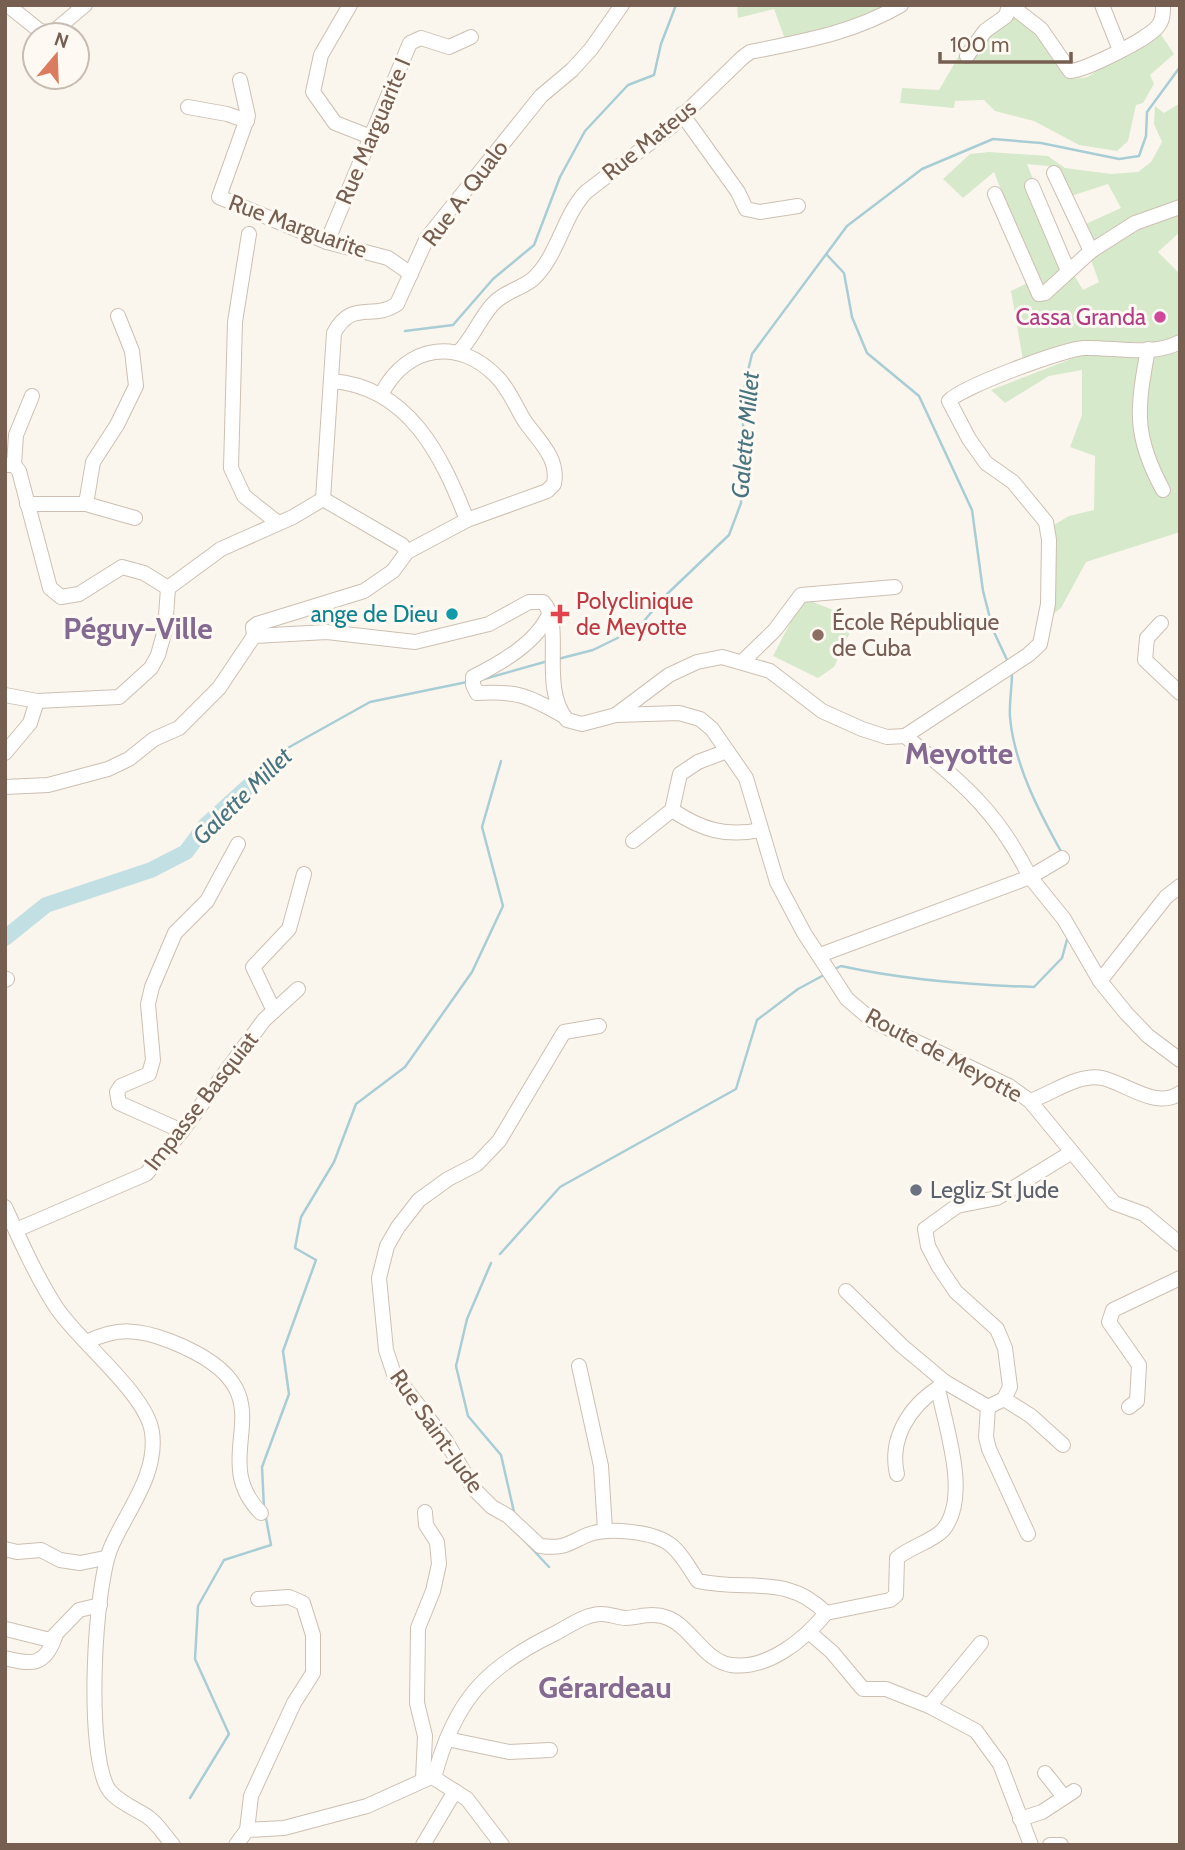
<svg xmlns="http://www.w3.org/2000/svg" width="1185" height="1850" font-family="Cabin,sans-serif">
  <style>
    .green { fill: #d7e9cb; fill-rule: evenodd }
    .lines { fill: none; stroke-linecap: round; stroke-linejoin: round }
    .stream { stroke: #a9cdd5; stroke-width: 2.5 }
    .river { stroke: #c2dfe4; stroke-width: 16 }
    .minor-casing { stroke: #cdbfb2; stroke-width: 16 }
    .minor { stroke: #fff; stroke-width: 14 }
    .hotel-dot { fill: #d1479c; stroke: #fefaf3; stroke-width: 2.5 }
    .culture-dot { fill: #0f9aa8; stroke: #fefaf3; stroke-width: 2.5 }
    .health-dot { fill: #e0444e; stroke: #fefaf3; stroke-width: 2.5 }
    .education-dot { fill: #8d6e63; stroke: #fefaf3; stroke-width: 2.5 }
    .worship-dot { fill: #6b7280; stroke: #fefaf3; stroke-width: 2.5 }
    .labels { text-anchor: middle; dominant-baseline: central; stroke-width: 6; stroke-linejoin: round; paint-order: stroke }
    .street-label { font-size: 23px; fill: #765f50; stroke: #fefaf3 }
    .hotel-label { font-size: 23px; fill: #b23c85; stroke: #fefaf3; text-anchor: end }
    .health-label { font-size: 23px; fill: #be3a42; stroke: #fefaf3; text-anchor: start }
    .culture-label { font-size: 23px; fill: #0d838f; stroke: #fefaf3; text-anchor: end }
    .education-label { font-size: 23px; fill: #785e54; stroke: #fefaf3; text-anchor: start }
    .worship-label { font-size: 23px; fill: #5b616d; stroke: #fefaf3; text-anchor: start }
    .water-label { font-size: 24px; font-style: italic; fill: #487580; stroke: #fefaf3 }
    .district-label { font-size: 30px; font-weight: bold; fill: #846991; stroke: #fefaf3 }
  </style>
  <rect width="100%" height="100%" fill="#fbf6ed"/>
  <g class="green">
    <polygon points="737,5 890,5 858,24 785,39 774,9 738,18"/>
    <polygon points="1008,12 1039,33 1063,72 1075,79 1087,77 1160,33 1174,54 1150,75 1154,84 1143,103 1136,105 1128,141 1117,151 1079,145 1034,121 995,111 984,100 955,101 954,108 900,103 902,88 939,90 964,47 969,50"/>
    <path d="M 1180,103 L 1180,232 L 1158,252 L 1180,274 L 1180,337 L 1161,342 L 1078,342 L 1023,360 L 1011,291 L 1036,279 L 994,172 L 963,198 L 943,179 L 970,154 L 989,152 L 1048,156 L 1065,168 L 1111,174 L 1138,172 L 1151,162 L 1162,142 L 1154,124 L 1155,106 L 1164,113 ZM 1027,164 L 1058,167 L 1071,196 L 1108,184 L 1121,208 L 1079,227 L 1099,282 L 1083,290 L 1067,263 Z"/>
    <polygon points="1180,350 1180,532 1086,562 1061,608 1048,618 1052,526 1069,516 1094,510 1095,456 1070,447 1082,415 1082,370 1049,376 1005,403 991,390 1081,355"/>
    <polygon points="803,598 856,619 834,667 818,678 773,656"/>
  </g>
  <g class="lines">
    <g class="stream">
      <polyline points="827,255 844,273 852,317 867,353 919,396 972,510 983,591 993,630 1008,662"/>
      <polyline points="405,331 453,325 493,279 534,245 560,177 585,131 628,85 654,75 661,44 676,5"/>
      <polyline points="558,659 593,650 638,628 666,595 729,535 741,503 744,388 752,354 847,226 922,169 993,139 1041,143 1119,159 1139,156 1146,136 1147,112 1180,67"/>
      <path d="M 1012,674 C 1012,687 1009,703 1010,717 C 1014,764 1039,812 1062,853"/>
      <polyline points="484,679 548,661"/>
      <polyline points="261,775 284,750 370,702 467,682"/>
      <path d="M 833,970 L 841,966 C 905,980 969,985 1034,987 L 1062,958 L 1068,936"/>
      <polyline points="500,1254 560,1187 736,1089 757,1020 798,989 824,975"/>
      <polyline points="491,1263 467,1319 456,1366 468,1416 501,1455 514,1512"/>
      <polyline points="264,1508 262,1467 289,1394 283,1351 316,1260 295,1248 301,1217 334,1162 356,1104 405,1067 472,972 503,906 482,827 501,761"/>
      <polyline points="523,1539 549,1567"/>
      <polyline points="190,1798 229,1734 195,1659 198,1606 224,1560 271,1545 266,1518"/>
    </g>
    <polyline class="river" points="5,938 46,905 151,870 186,852 206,825 261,775"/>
    <g class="minor-casing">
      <g id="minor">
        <polyline points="350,5 321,55 313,92 335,123 371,137"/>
        <path d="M 1010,5 L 1041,29 L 1070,71 C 1084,71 1150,38 1158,26 C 1163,20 1163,13 1163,5"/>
        <polyline points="1102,5 1120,50"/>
        <polyline points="10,7 40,31 52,33 85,5"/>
        <polyline points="967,56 985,31 1006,16 1009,5"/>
        <polyline points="240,80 248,116 219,197 327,242 388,258 411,274"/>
        <polyline points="188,107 227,114 247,121"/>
        <polyline points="682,114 738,192 746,209 760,212 798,206"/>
        <polyline points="1054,173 1091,251 1135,223 1180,207"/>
        <polyline points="1032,186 1068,271"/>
        <polyline points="995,194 1039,294 1045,293 1091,251"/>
        <polyline points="249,234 235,322 231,468 244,496 278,523"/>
        <polyline points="327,242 410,43 421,38 449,47 471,37"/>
        <path d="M 1148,349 C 1137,409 1133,435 1163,490"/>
        <path d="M 458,353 C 472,339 479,320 492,305 C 503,292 521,289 533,279 C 558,256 563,216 586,192 L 672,126 L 742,58 L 750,52 C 804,41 853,33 901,5"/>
        <path d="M 332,381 C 409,387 442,456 467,520"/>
        <polyline points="5,465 14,465 19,471 50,588 61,597 79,594 122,567 144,573 168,588 221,549 293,517 323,499"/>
        <polyline points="14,465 16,435 32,396"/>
        <path d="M 323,499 L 334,333 C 352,299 372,321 397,304 L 427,238 L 541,96 L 572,70 L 591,49 L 622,5"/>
        <polyline points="323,499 402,545 407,552"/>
        <polyline points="27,504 86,504 135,518"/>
        <polyline points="86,504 93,462 117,425 136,386 132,351 118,316"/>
        <path d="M 550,612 C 538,642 501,663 473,677 L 473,685 L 477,693 C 517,691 527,695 562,715"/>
        <polyline points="1161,623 1147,638 1145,660 1180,693"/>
        <path d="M 254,636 L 327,632 L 415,642 L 489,624 L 529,602 L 543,602 C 565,624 539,687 567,720 L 582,724 L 616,715 L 679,713 L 700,719 L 712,729 L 746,778 L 777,882 L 804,933 L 847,999 L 873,1021 L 1009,1086 L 1030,1101 L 1114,1203 L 1144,1214 L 1180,1244"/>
        <polyline points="743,661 775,630 801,595 895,587"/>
        <polyline points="5,695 37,701 119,697 151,668 158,655 165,630 168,588"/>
        <path d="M 617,714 L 669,675 L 697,662 L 722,657 L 770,671 L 822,711 L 862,729 L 887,737 L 905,736 L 1028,655 L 1040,644 L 1048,604 L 1049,540 L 1046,522 L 1013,482 L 986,463 L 969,439 L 949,401 C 961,387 1064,349 1084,348 C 1114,347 1152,357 1180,342"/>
        <polyline points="5,753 30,723 37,701"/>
        <path d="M 5,787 L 48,785 L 108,769 L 129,759 L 154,739 L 179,728 L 219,688 L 254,636 L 253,627 L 257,624 L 364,591 L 393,571 L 407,552 L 467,520 L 547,491 L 554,484 C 559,459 540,442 526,423 C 516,408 510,390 497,377 C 459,337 407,345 382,393"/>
        <path d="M 672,810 C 702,830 726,837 761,830"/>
        <polyline points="633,841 672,810 680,774 698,762 727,751"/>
        <polyline points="1062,858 1030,877 1064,919 1100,981 1126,1013 1148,1036 1180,1060"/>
        <path d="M 820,955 L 1030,877 C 996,809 962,783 905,736"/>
        <polyline points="5,980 7,979"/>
        <polyline points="1100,981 1166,897 1180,886"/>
        <polyline points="274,1011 253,967 289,929 304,874"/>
        <path d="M 599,1026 L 564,1032 L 499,1141 L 477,1164 L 448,1179 L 419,1200 L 398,1227 L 387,1246 L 379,1278 L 386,1350 L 394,1374 L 446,1441 L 473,1488 L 492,1507 L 508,1516 L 540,1546 C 564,1549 567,1544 587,1535 C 608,1527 655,1531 672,1546 C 683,1555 690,1570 698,1581 C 747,1592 787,1573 826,1613 L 890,1600 L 896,1595 L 897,1558 C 910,1547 933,1541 943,1530 C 971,1497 945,1426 938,1388 L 945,1382 L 988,1407 L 1004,1399 L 1010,1387 L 1005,1348 L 997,1329 L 956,1292 L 939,1267 L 928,1246 L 925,1229 L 957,1206 L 997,1198 L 1072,1152"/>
        <path d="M 1030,1101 C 1051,1094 1079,1073 1102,1078 C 1126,1083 1156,1110 1180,1093"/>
        <polyline points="182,1131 119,1103 117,1092 121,1086 149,1074 153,1060 148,1004 152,987 175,933 207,901 238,844"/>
        <path d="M 5,1207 C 20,1240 36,1276 56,1307 C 78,1341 146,1393 152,1432 C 158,1474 128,1509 112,1545 C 94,1583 85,1755 109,1790 C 118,1802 136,1809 148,1817 C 158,1824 165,1836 173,1845"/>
        <polyline points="16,1230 146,1174 182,1131 264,1020 298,989"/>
        <polyline points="846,1291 901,1345 945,1382"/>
        <path d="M 87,1342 C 117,1327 139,1329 170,1341 C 302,1393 200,1451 261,1513"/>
        <polyline points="579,1366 601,1466 605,1530"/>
        <polyline points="1004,1399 1031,1416 1063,1445"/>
        <polyline points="988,1407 986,1437 989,1449 1028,1534"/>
        <polyline points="1129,1407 1137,1401 1139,1365 1109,1322 1113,1310 1180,1278"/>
        <path d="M 897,1474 C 889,1439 909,1407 938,1388"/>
        <polyline points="5,1549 17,1552 41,1550 60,1560 80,1563 105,1558"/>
        <polyline points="6,1629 50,1640 79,1610 100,1605"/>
        <polyline points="810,1633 832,1652 863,1689 886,1689 929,1706 981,1643"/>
        <path d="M 5,1658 C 32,1665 45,1666 55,1637"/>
        <polyline points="929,1706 976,1731 1000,1764 1031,1845"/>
        <polyline points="447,1739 509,1752 550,1750"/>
        <polyline points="1045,1773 1064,1797"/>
        <path d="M 434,1778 C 454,1701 485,1667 556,1633 C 569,1626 584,1615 600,1614 C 608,1613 617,1618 626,1618 C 641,1617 652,1612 668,1618 C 692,1628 704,1661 731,1665 C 768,1670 805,1639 826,1613"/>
        <polyline points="423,1779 425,1736 417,1703 418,1628 433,1591 439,1564 437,1542 426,1525 425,1512"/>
        <polyline points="1020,1819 1042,1812 1074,1791"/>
        <polyline points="247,1830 251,1796 294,1703 313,1673 313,1635 303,1603 289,1597 258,1599"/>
        <polyline points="236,1845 247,1830 284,1828 367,1806 429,1778 434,1778 467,1799 502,1845"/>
        <polyline points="423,1845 455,1791"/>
        <polyline points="1050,1845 1061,1845"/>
      </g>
    </g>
    <use href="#minor" class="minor"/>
  </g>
  <circle class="hotel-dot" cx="1160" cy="317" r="7"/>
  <circle class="culture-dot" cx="452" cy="614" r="7"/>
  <path class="health-dot" d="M556.5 603.5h7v7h7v7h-7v7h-7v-7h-7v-7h7z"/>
  <circle class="education-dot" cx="818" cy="635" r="7"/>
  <circle class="worship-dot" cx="916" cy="1190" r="7"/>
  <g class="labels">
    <g class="street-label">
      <text transform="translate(373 131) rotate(-67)">Rue Marguarite I</text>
      <text transform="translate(649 140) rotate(-39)">Rue Mateus</text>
      <text transform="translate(465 193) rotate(-53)">Rue A. Qualo</text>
      <text transform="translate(298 226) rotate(20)">Rue Marguarite</text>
      <text transform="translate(944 1055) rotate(28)">Route de Meyotte</text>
      <text transform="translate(201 1101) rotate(-52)">Impasse Basquiat</text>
      <text transform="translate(437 1431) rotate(55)">Rue Saint-Jude</text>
    </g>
    <g class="hotel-label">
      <text x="1146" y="317">Cassa Granda</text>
    </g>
    <g class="health-label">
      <text x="576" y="601">Polyclinique<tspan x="576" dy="26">de Meyotte</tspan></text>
    </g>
    <g class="culture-label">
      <text x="438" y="614">ange de Dieu</text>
    </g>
    <g class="education-label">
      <text x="832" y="622">École République<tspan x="832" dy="26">de Cuba</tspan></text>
    </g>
    <g class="worship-label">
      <text x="930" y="1190">Legliz St Jude</text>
    </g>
    <g class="water-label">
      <text transform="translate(745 435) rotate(-85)">Galette Millet</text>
      <text transform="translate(242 796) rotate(-44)">Galette Millet</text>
    </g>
    <g class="district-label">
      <text x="138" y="628">Péguy-Ville</text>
      <text x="959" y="753">Meyotte</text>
      <text x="605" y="1687">Gérardeau</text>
    </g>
  </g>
  <rect width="1185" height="1850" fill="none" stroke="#765f50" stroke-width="14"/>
  <g transform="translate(56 56) rotate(19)"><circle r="33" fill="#fefaf3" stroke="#c8bcb2" stroke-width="2"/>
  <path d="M0-5L12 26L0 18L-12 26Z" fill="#da7c5d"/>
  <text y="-10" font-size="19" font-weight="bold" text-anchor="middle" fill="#765f50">N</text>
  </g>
  <path d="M940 52v10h131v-10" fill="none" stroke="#765f50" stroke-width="3.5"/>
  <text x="950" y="52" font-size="21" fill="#765f50" stroke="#fefaf3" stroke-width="5" paint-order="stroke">100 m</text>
</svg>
